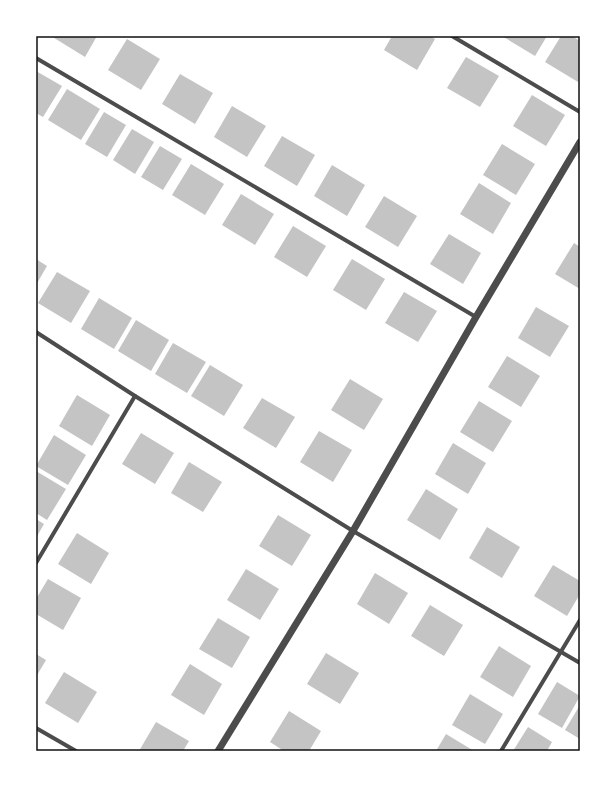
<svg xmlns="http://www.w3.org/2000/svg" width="616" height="787" font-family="Lato,sans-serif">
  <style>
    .building { fill: #c4c4c4 }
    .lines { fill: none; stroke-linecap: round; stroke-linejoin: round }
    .minor { stroke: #4c4c4c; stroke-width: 4 }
    .tertiary { stroke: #4c4c4c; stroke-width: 7 }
    .neatline { fill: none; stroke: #111; stroke-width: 1.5 }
  </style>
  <rect width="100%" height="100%" fill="#fff"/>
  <g class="building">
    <polygon points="51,36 97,36 85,57"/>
    <polygon points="392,36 430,36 435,39 417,70 384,50"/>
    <polygon points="502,36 547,36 535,56"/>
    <polygon points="561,36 572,36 580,41 580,79 578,82 545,62"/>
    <polygon points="127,39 160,59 141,90 108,70"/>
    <polygon points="466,57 499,76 480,107 447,88"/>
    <polygon points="36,71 62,86 43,117 36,113"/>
    <polygon points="180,74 213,93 195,124 162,104"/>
    <polygon points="67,89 100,109 81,140 48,120"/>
    <polygon points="532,95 565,115 546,146 513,126"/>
    <polygon points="232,106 266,126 247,157 214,137"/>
    <polygon points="104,112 126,125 107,157 85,144"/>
    <polygon points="132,129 154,142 135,174 113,160"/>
    <polygon points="282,136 315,155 297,186 264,166"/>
    <polygon points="502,144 535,164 516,195 483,175"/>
    <polygon points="160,146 182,159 163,190 141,177"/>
    <polygon points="191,164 224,184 205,215 172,195"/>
    <polygon points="332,165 365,185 347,216 314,196"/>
    <polygon points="479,183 511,203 493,234 460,214"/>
    <polygon points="241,194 274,214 255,245 222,225"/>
    <polygon points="384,196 417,216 398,247 365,227"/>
    <polygon points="293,226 326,246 307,277 274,257"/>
    <polygon points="449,234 481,253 463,284 430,264"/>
    <polygon points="574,243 580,247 580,289 555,274"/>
    <polygon points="36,259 47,266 36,285"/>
    <polygon points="352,259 385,279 366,310 333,290"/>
    <polygon points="57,272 90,291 71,323 38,303"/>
    <polygon points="404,292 437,311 418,342 385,323"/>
    <polygon points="99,298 132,318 114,349 81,329"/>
    <polygon points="536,307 569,326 550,357 518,338"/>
    <polygon points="136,320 169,340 151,371 118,351"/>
    <polygon points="173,343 206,362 187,393 155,374"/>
    <polygon points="507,356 540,376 521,407 488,387"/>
    <polygon points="210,365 243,385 224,416 191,396"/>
    <polygon points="350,379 383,399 364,430 331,410"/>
    <polygon points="77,395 110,415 92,446 59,426"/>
    <polygon points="262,398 295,417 276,448 243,428"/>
    <polygon points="479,401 512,421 493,452 460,432"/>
    <polygon points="319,431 352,450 333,482 300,462"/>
    <polygon points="141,433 174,453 155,484 122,464"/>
    <polygon points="54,435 86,455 68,485 36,466"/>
    <polygon points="453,443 486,463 468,494 435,474"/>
    <polygon points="189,462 222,482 203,512 171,493"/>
    <polygon points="36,471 66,489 47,520 36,513"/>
    <polygon points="426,489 458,509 440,540 407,520"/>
    <polygon points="278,515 311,535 292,566 259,546"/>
    <polygon points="36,519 44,524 36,538"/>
    <polygon points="487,527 520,547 502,578 469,558"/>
    <polygon points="77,533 109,553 91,584 58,564"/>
    <polygon points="553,565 580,581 580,594 567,616 534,596"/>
    <polygon points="246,569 279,589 260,620 227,600"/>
    <polygon points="375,573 408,593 389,624 357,604"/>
    <polygon points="48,579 81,598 63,630 36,614 36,599"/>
    <polygon points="430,605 463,625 444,656 411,636"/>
    <polygon points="218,618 250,637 232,668 199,649"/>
    <polygon points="499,646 531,666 513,697 480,677"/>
    <polygon points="326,653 359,673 340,704 307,684"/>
    <polygon points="36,654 46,660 36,677"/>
    <polygon points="190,664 222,684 204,715 171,695"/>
    <polygon points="64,672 97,692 78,723 45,703"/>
    <polygon points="557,682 580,696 562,728 538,714"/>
    <polygon points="470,694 503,714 485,744 452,725"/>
    <polygon points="580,705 580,739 565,730"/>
    <polygon points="289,711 321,731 309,751 284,751 270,742"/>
    <polygon points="156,722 189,741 183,751 139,751"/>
    <polygon points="528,727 552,742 547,751 513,751"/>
    <polygon points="446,734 474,751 436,751"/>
  </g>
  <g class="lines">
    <g class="minor">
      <polyline points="452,36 580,112"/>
      <polyline points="36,58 476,317"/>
      <polyline points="36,332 135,396 353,531 580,663"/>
      <polyline points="36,563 135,396"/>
      <polyline points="36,728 76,751"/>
      <polyline points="501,751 580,620"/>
    </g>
    <polyline class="tertiary" points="218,751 353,531 476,317 580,142"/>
  </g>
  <rect width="616" height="787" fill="none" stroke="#ffffff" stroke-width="74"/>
  <rect x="37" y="37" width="542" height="713" class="neatline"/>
</svg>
